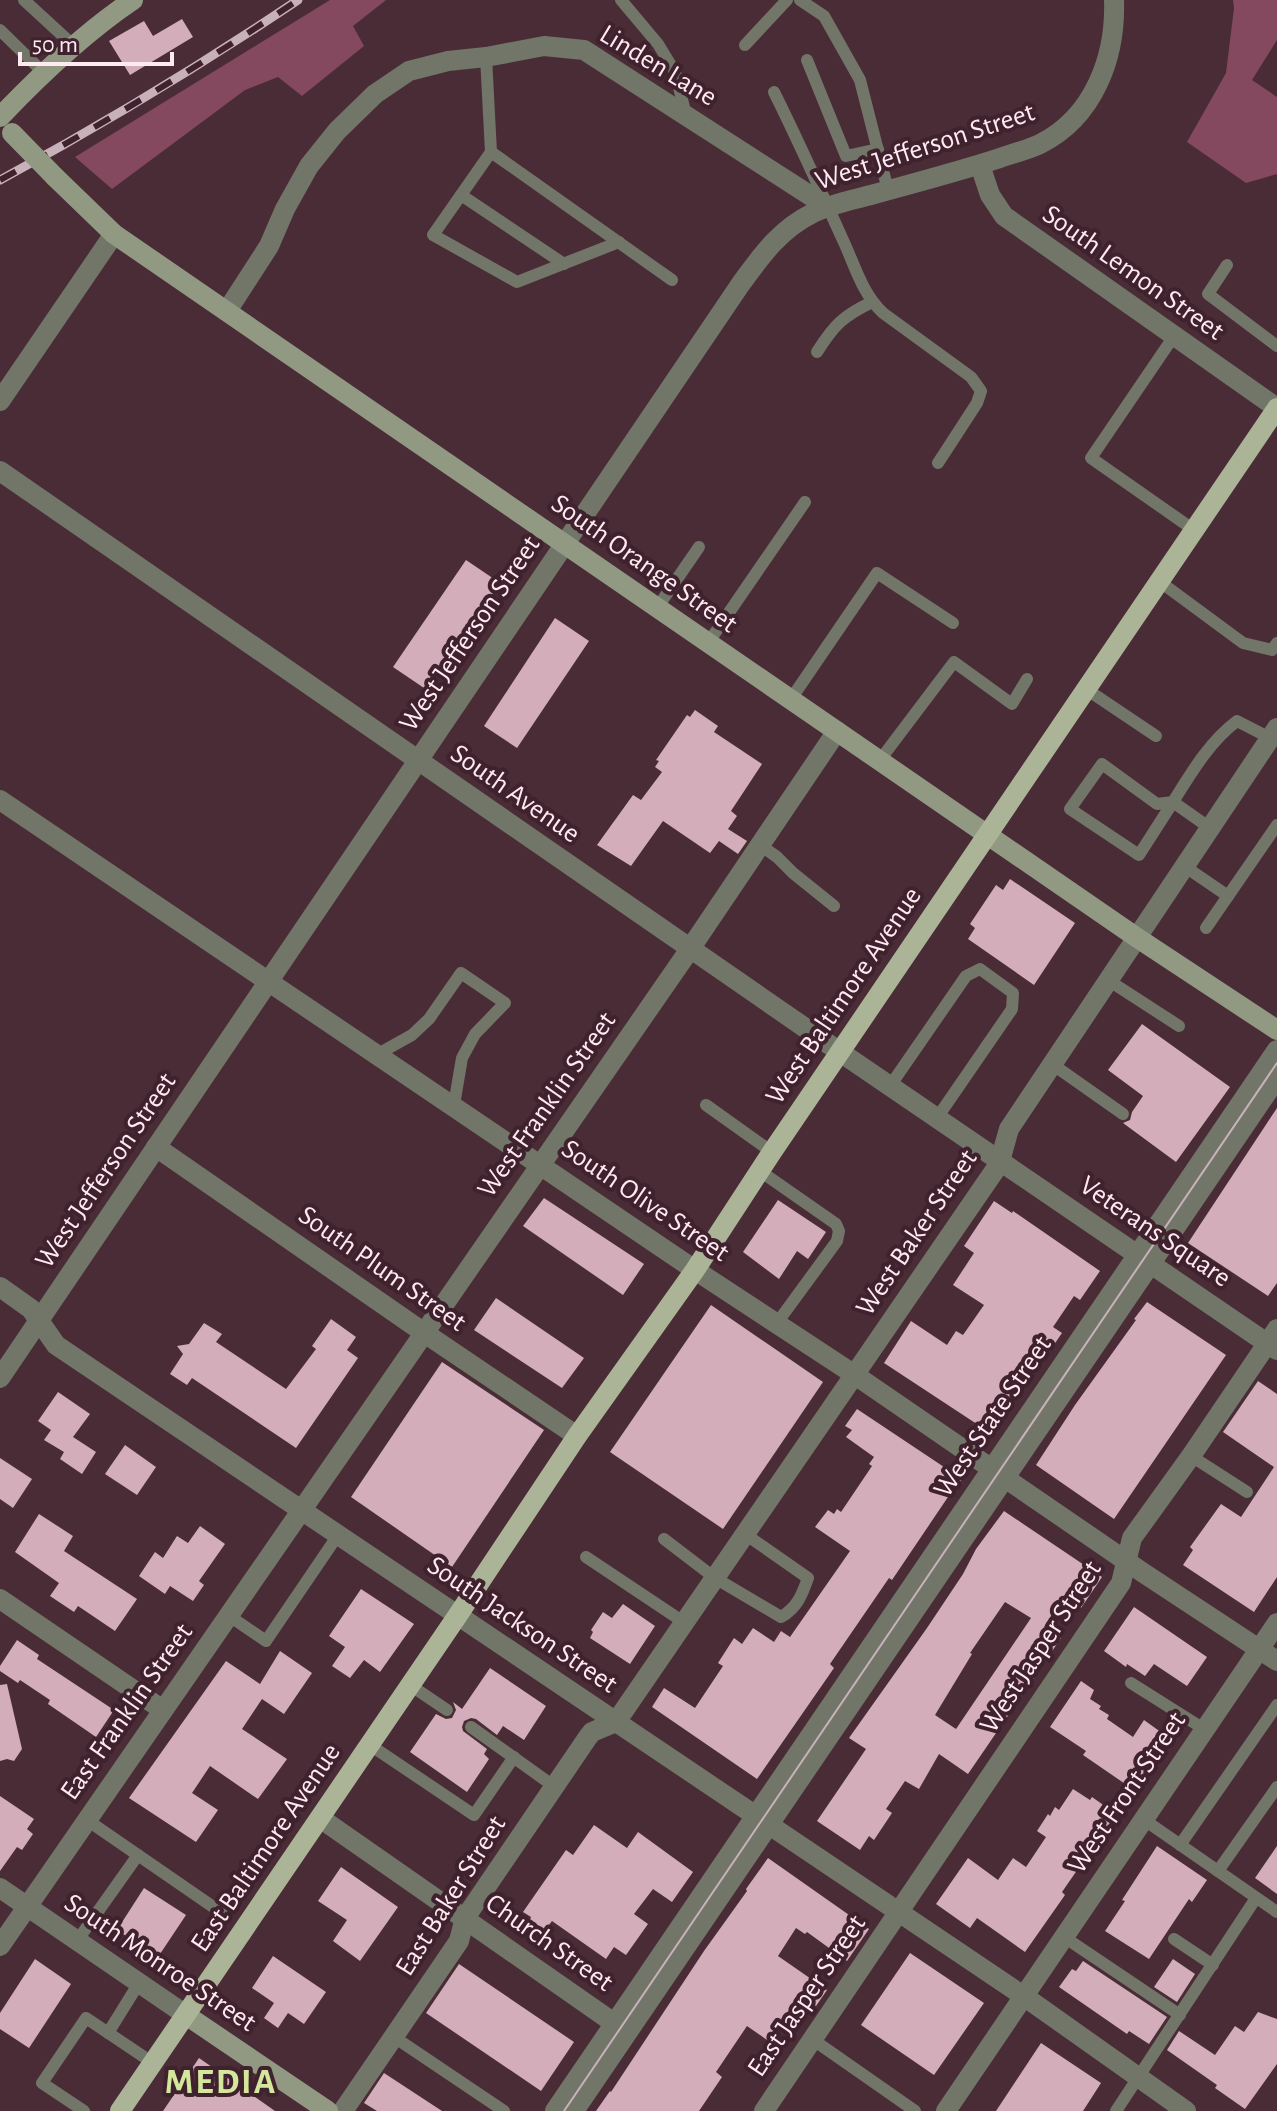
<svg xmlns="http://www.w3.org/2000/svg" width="1277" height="2111" font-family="'Alegreya Sans',sans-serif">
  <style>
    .green { fill: #84485f }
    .building { fill: #d3adba; fill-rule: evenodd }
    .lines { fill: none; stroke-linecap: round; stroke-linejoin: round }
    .lane { stroke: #717668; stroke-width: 12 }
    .street { stroke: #717668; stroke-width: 20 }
    .secondary { stroke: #929983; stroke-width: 20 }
    .primary { stroke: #abb497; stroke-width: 20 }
    .tram { stroke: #c9b1ba; stroke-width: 2 }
    .rail-casing { stroke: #c9b1ba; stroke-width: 9 }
    .rail { stroke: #3f222d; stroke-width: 6; stroke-dasharray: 18; stroke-linecap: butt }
    .secondary-bridge { stroke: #929983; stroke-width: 20 }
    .labels { text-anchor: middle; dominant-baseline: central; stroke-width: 8; stroke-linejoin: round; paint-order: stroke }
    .street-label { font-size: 28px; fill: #ffeaf1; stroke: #3f222d }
    .district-label { font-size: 36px; font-weight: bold; letter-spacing: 2px; fill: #d4e89d; stroke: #3f222d }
  </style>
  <rect width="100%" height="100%" fill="#4a2c37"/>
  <g class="green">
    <polygon points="330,0 386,0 353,26 364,46 302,96 278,77 245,90 112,189 75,157"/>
    <polygon points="1233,0 1277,0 1277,40 1252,80 1277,97 1277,174 1246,183 1187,142 1226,73 1234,8"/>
  </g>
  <g class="building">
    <polygon points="182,19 193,37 130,75 109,41 144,21 153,36"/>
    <polygon points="466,560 500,583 427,690 393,667"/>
    <polygon points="555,618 589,641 517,748 484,726"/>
    <polygon points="695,710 718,726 714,732 762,764 731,811 737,816 728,829 747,841 738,854 719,841 710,853 663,821 631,866 597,845 633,795 641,800 662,772 655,767 659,761 656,760 687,715 690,717"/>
    <polygon points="1010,879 1075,923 1034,985 968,939 975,928 970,924 996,885 1003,890"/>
    <polygon points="1142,1024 1230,1087 1176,1162 1123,1123 1130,1120 1132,1112 1143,1096 1108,1070"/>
    <polygon points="1277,1108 1277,1283 1268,1296 1188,1243"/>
    <polygon points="544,1198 644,1264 623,1295 523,1226"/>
    <polygon points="778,1200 826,1232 808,1259 797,1251 779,1279 743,1252"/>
    <polygon points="994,1201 1012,1213 1013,1211 1100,1271 1080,1300 1074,1296 1053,1327 1062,1333 1040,1365 1036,1364 1026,1379 992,1434 884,1363 911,1321 947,1345 956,1331 963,1335 984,1305 953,1285 974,1253 964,1246"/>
    <polygon points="496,1298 584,1358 562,1388 474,1330"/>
    <polygon points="1147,1302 1226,1355 1114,1519 1036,1465 1075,1405 1136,1320 1134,1319"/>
    <polygon points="711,1305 823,1382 723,1529 610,1452"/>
    <polygon points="331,1319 356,1337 347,1350 358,1358 296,1448 192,1378 187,1385 170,1374 183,1354 177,1346 189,1344 204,1323 222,1334 216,1342 286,1389 316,1349 312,1346"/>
    <polygon points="442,1362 544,1430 452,1567 351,1497"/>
    <polygon points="1258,1381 1277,1394 1277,1577 1254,1612 1183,1565 1193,1550 1190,1547 1221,1504 1241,1517 1274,1467 1223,1432"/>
    <polygon points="58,1392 90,1414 73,1437 96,1452 82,1474 60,1459 64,1452 44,1440 51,1430 38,1421"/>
    <polygon points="857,1409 962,1479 951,1495 950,1494 892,1580 889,1578 830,1664 834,1668 757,1779 652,1707 664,1688 695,1708 723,1666 718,1663 734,1638 742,1644 753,1628 774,1642 781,1631 790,1637 850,1551 815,1527 828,1510 834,1514 837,1509 841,1512 872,1466 869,1464 874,1457 846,1437 852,1430 845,1426"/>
    <polygon points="125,1445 156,1467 137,1495 105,1474"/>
    <polygon points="0,1458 32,1479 13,1508 0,1499"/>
    <path d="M 1004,1511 L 1102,1577 L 1081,1608 L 1064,1596 L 1044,1627 L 1061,1638 L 968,1774 L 939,1754 L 919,1789 L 905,1781 L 886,1809 L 892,1813 L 874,1840 L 869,1836 L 860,1850 L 817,1821 L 866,1749 L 849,1738 L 927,1628 L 963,1574 L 976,1549 ZM 1005,1602 L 1031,1618 L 956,1729 L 935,1715 L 972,1654 L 970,1653 Z"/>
    <polygon points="39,1514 73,1536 64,1551 137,1599 115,1631 78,1606 74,1612 50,1596 59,1583 15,1552"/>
    <polygon points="200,1526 225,1544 199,1581 204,1585 193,1601 170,1586 165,1594 139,1576 155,1552 163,1558 177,1536 188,1543"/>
    <polygon points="361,1589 414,1624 380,1672 364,1660 350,1678 332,1666 345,1647 329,1636"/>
    <polygon points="623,1604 655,1626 630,1664 590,1638 593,1632 591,1630 603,1612 612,1618"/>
    <polygon points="1134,1607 1207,1657 1187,1686 1154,1664 1145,1676 1127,1664 1126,1667 1104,1651"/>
    <polygon points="17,1640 39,1655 37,1659 114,1710 96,1737 48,1704 50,1700 20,1680 18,1683 0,1671 0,1666"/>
    <polygon points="280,1651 312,1673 284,1714 262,1699 242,1729 287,1759 258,1799 210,1766 192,1793 218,1810 196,1842 129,1798 226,1661 260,1684"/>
    <polygon points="490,1668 546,1706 524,1740 503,1726 497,1735 476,1719 471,1718 464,1721 462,1727 463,1731 487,1749 484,1754 489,1759 467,1792 410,1752 436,1714 446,1719 452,1718 456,1710 453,1702 462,1709"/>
    <polygon points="1081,1681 1094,1690 1090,1699 1101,1706 1099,1709 1109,1715 1107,1719 1133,1737 1144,1720 1169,1738 1134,1790 1083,1755 1086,1751 1050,1727"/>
    <polygon points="7,1684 22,1749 14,1761 7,1759 0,1761 0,1685"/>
    <polygon points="1073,1789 1090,1800 1092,1797 1116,1814 1062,1892 1065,1895 1025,1952 977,1918 970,1928 936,1904 968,1858 998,1880 1013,1858 1026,1867 1046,1837 1037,1831 1048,1814 1050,1816 1055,1807 1059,1810"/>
    <polygon points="0,1796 34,1819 27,1829 33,1834 22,1850 17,1847 0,1871"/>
    <polygon points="594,1825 627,1848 638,1832 693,1872 672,1902 653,1889 634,1914 648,1924 626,1955 614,1947 606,1959 552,1921 545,1930 530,1920 531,1917 523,1912 566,1850 573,1855"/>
    <polygon points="1157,1846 1207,1880 1192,1902 1189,1899 1149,1959 1105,1931 1125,1901 1122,1900"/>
    <polygon points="1277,1846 1277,1894 1255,1878"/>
    <polygon points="768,1858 869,1929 847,1961 807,1932 805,1934 796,1928 778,1956 827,1990 816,2006 801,1995 770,2042 747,2026 716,2072 722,2077 699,2111 596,2111 610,2091 611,2092 704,1951 747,1891 746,1889"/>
    <polygon points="341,1867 398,1907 360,1961 333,1941 347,1920 318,1901"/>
    <polygon points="144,1888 186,1915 158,1957 117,1930"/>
    <polygon points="910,1953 984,2003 934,2075 861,2025"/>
    <polygon points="273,1956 326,1992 304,2024 288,2013 278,2028 264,2018 274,2003 252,1988"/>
    <polygon points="35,1959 71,1984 29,2048 0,2029 0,2013"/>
    <polygon points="1173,1959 1195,1974 1177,2002 1154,1987"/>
    <polygon points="1083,1961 1167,2017 1149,2044 1129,2031 1127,2034 1059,1987 1072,1969 1076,1971"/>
    <polygon points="459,1964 574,2042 541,2091 426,2013"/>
    <polygon points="1258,2012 1277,2019 1277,2064 1245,2109 1215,2088 1217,2085 1167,2050 1179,2031 1215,2055 1235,2026 1244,2032"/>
    <polygon points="1041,2043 1101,2083 1083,2111 996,2111"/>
    <polygon points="199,2058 275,2111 163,2111"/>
    <polygon points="384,2073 442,2111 377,2111 364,2103"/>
  </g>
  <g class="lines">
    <g class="lane">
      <polyline points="24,0 74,46"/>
      <polyline points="621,0 658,44 675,72 686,115"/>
      <polyline points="800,0 824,16 860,80 888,190"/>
      <polyline points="0,30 44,73"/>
      <polyline points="745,45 787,0"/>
      <polyline points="486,57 491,152 672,280"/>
      <polyline points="807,60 846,156 878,149"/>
      <path d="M 774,92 C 798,140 820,189 842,238 C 855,265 861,292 883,313 L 971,377 L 981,391 L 977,403 L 938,463"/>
      <polyline points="491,152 433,235 517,282 619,242"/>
      <polyline points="461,195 564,264"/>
      <polyline points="1227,265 1208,294 1277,346"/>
      <polyline points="1174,336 1091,458 1194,530"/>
      <path d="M 817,352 C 834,325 843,316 872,302"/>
      <polyline points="1159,581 1243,643 1272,650 1277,643"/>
      <polyline points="657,608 699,547"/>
      <polyline points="708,643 805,502"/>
      <polyline points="1086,689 1156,736"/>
      <polyline points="791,699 877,573 953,623"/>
      <polyline points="880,760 954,662 1012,704 1027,679"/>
      <polygon points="1102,764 1157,804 1173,802 1139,855 1070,809"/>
      <path d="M 1210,828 L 1173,802 C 1191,773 1210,741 1237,721 L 1270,738"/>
      <polyline points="760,845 777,857 793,873 834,906"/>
      <polyline points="1184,866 1228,896 1277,825"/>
      <polyline points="1206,928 1228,896"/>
      <polyline points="1108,980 1179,1026"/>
      <polyline points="378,1054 412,1035 429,1019 461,973 505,1003 475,1034 462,1058 454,1105"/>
      <polyline points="1052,1064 1123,1114"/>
      <polyline points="890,1086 966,976 980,969 1013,993 1012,1009 937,1118"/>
      <polyline points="706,1105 772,1152"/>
      <polyline points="760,1171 836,1224 839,1231 837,1241 777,1323"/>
      <polyline points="1191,1456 1247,1492"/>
      <path d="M 664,1539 L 715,1578 L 781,1617 C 797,1608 802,1595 808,1578 L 745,1534"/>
      <polyline points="586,1557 685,1623"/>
      <polyline points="228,1615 266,1641 338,1535"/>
      <polyline points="1131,1683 1204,1729"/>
      <polyline points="410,1685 447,1710"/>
      <polyline points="471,1727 555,1787"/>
      <polyline points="370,1745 474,1815 514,1757"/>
      <polyline points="1143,1819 1277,1912"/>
      <polyline points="87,1820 222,1913"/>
      <polyline points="1180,1845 1277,1705"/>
      <polyline points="1218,1871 1277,1787"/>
      <polyline points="1064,1937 1180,2015"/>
      <polyline points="1174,1939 1213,1965"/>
      <polyline points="77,1941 138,1855"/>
      <polyline points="108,2033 139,1983"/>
      <polyline points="394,2037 504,2111"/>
      <polyline points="812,2039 915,2111"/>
      <polyline points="84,2111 42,2083 86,2018 153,2063"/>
      <polyline points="1116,2111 1256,1898"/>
    </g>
    <g class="street">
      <polyline points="980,165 990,195 1004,216 1277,408"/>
      <polyline points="227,311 269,246 285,209 309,166 337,131 375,94 409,71 448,61 486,57 544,46 584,50 828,207"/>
      <polyline points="0,401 114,234"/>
      <polyline points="0,471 840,1052 1277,1350"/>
      <polyline points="0,800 695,1270 855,1375 1142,1572 1277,1661"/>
      <polyline points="156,1147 423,1332 577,1436"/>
      <polyline points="0,1287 31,1309 56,1345 1025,1997 1186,2111"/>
      <path d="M 0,1378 L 740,285 C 761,256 780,229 813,213 C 830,204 852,200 871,195 C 914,183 957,172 1000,158 C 1013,153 1028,150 1040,144 C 1094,117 1116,57 1114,0"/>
      <polyline points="0,1599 163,1710"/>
      <polyline points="320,1818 624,2030"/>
      <polyline points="0,1888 186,2015"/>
      <polyline points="0,1946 690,949 837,731"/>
      <polyline points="343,2111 459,1941 465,1918 588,1737 592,1732 616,1722 995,1170 1000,1161 1009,1129 1277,728"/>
      <polyline points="555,2111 1277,1050"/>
      <polyline points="574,2111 1277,1078"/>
      <polyline points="764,2111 1121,1583 1132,1538 1191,1456 1277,1329"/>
      <polyline points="946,2111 1277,1623"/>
    </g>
    <g class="secondary">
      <path d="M 0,117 C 41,74 84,33 133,0"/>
      <polyline points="55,177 114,234 1136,937 1277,1030"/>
      <polyline points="186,2015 328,2111"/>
    </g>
    <polyline class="primary" points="120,2111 458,1615 577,1436 695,1270 772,1152 1277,408"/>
    <polyline class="tram" points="564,2111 1277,1063"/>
    <g class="rail-casing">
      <path id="rail" d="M 0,180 C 102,125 201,65 298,0"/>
    </g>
    <use href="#rail" class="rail"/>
    <polyline class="secondary-bridge" points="12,133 55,177"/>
  </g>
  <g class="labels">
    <g class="street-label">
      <text transform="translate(658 66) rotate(31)">Linden Lane</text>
      <text transform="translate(925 147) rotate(-18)">West Jefferson Street</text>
      <text transform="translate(1133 273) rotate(35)">South Lemon Street</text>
      <text transform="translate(644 564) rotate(35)">South Orange Street</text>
      <text transform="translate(470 634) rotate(-56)">West Jefferson Street</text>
      <text transform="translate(515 794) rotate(35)">South Avenue</text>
      <text transform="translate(844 996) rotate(-56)">West Baltimore Avenue</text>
      <text transform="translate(547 1105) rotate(-55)">West Franklin Street</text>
      <text transform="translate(106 1171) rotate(-56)">West Jefferson Street</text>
      <text transform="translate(645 1201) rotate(34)">South Olive Street</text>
      <text transform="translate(1155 1232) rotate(34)">Veterans Square</text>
      <text transform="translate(917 1233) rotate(-56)">West Baker Street</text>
      <text transform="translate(382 1269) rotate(35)">South Plum Street</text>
      <text transform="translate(993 1417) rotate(-56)">West State Street</text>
      <text transform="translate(522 1625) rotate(34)">South Jackson Street</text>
      <text transform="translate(1041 1647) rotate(-57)">West Jasper Street</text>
      <text transform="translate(127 1712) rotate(-55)">East Franklin Street</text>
      <text transform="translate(1127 1793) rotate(-56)">West Front Street</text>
      <text transform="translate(266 1848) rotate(-56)">East Baltimore Avenue</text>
      <text transform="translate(451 1896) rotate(-58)">East Baker Street</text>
      <text transform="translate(549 1943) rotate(35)">Church Street</text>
      <text transform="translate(160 1963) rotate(34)">South Monroe Street</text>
      <text transform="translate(807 1996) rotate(-56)">East Jasper Street</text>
    </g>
    <g class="district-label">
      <text x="221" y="2082">MEDIA</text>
    </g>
  </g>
  <path d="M20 52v12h152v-12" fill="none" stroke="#ffeaf1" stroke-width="4"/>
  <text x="32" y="52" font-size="24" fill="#ffeaf1" stroke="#3f222d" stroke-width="6" paint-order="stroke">50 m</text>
</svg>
